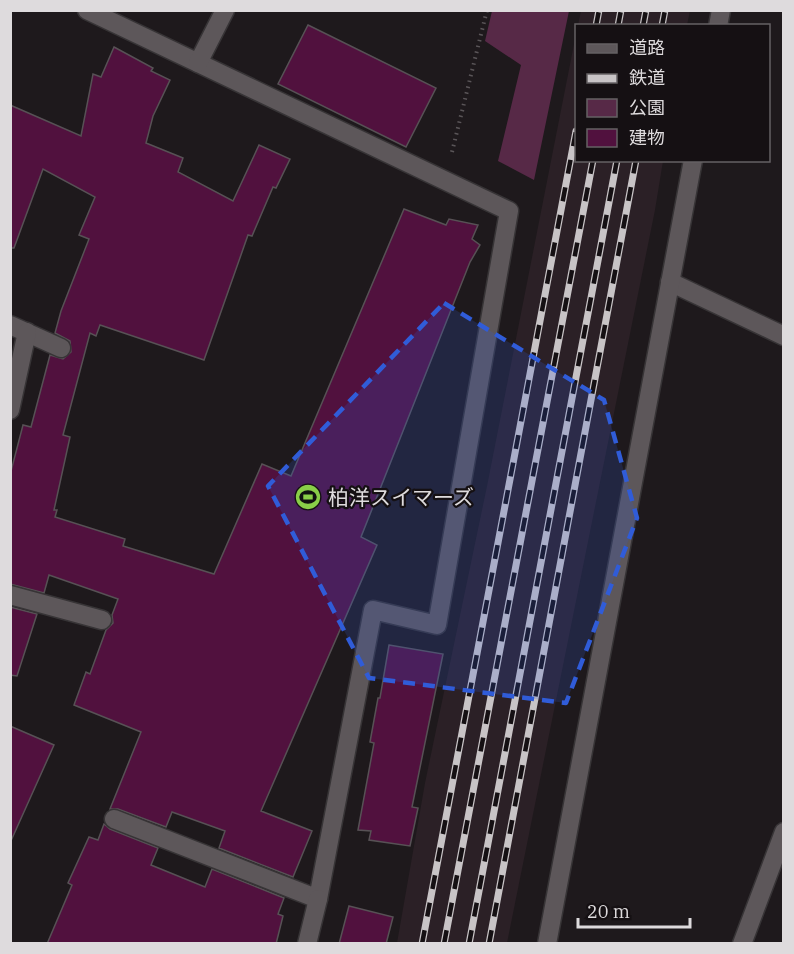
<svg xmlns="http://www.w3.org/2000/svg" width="794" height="954" font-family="'IBM Plex Serif','Noto Sans JP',serif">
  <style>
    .built { fill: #2b2026 }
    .green { fill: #572947 }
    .building { fill: #51113e; stroke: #575155; stroke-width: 1.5 }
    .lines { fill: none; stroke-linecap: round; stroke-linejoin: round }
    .service-casing { stroke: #373436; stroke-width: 21 }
    .minor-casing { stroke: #373436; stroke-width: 21 }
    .path { stroke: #5a5558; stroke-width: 4; stroke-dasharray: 1.5 4.5; stroke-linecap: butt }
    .service { stroke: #5d575a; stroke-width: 18 }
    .minor { stroke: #5d575a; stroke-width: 18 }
    .rail-casing { stroke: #c8c4c6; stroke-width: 7 }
    .rail { stroke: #151013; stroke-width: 4.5; stroke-dasharray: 14; stroke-linecap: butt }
    .marked { fill: #305cd8; fill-opacity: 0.2; stroke: #305cd8; stroke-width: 4.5; stroke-dasharray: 12 8; stroke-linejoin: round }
    .labels { text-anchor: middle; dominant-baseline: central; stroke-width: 4.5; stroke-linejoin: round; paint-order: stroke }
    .poi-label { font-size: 21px; fill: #dedbdd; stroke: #151013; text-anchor: start }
  </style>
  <rect width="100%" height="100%" fill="#1e191c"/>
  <g class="built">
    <polygon points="581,11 581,10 690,11 687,25 578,25"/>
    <polygon points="576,34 576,160 663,161 655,210 507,943 397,943 425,783 487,486"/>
  </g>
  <polygon class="green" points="492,11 569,11 534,180 498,161 521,65 485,41"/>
  <g class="building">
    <polygon points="308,25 436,88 406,147 278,84"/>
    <polygon points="114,47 153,68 151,71 170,80 153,116 146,143 183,158 178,172 233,201 259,145 290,159 276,188 273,187 252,236 248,235 204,360 100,325 96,336 90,333 63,435 70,437 54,510 57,510 55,517 125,539 123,546 214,574 262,464 291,476 404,209 446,225 449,219 478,225 472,239 480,245 470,262 361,537 377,545 261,811 312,831 293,877 219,848 225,831 172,812 166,827 118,809 110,809 141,732 74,705 86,672 90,674 106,630 113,623 112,615 118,599 49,575 44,593 10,584 10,475 23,425 31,427 50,355 63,359 71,352 70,341 55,333 61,311 89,239 79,235 95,197 43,169 14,248 10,248 10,105 81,136 93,74 101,77"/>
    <polygon points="10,607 37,614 17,676 10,675"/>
    <polygon points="389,645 443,654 412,807 418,808 410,846 369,840 371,831 358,830 374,743 370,742 378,698 380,698"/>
    <polygon points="10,726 54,745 10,843"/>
    <polygon points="104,824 110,829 158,848 151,865 205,887 212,869 284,898 278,914 283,916 276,944 47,944 72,885 68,883 89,837 98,840"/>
    <polygon points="349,906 393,917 386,944 339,944"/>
  </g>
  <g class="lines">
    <g class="service-casing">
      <g id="service">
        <polyline points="87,10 509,211 437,625 373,610 318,899 114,819"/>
        <polyline points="10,325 61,348"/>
        <polyline points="10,410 27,332"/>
        <polyline points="10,595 102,620"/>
      </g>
    </g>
    <g class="minor-casing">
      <g id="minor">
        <polyline points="718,26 721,10"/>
        <polyline points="198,63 225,10"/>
        <polyline points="670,282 784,336"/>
        <polyline points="307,944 318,899"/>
        <polyline points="547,944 693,160"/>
        <polyline points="742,944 784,832"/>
      </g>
    </g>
    <polyline class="path" points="452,152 487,10"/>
    <use href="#service" class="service"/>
    <use href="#minor" class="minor"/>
    <g class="rail-casing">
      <g id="rail">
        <polyline points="596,26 599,10"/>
        <polyline points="618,26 621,10"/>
        <polyline points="643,26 646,10"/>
        <polyline points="662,26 665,10"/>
        <polyline points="422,944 576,131"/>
        <polyline points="444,944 593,160"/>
        <polyline points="469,944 617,160"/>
        <polyline points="489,944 636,160"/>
      </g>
    </g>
    <use href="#rail" class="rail"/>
  </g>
  <path class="marked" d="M 444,303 L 604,400 L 637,518 L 566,703 L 369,678 L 268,486 Z"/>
  <defs>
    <g id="stadium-disc" transform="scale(1.35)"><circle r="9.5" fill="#89ce48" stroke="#151013"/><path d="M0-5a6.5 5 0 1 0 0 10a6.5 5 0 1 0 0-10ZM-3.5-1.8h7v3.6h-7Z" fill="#111"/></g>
  </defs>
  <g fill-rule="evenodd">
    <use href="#stadium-disc" x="308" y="497"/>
  </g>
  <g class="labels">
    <g class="poi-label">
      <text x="328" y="497">柏洋スイマーズ</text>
    </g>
  </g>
  <rect width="794" height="954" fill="none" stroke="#dedbdd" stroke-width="24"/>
  <rect x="575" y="24" width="195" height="138" fill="#151013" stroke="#656164" stroke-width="1.5"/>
  <rect x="587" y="44" width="30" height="9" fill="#5d575a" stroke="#656164" stroke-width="1.5"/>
  <text x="629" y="54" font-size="18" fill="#dedbdd">道路</text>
  <rect x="587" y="74" width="30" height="9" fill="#c8c4c6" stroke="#656164" stroke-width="1.5"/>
  <text x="629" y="84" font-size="18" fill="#dedbdd">鉄道</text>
  <rect x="587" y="99" width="30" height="18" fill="#572947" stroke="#656164" stroke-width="1.5"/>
  <text x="629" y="114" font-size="18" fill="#dedbdd">公園</text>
  <rect x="587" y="129" width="30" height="18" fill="#51113e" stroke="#656164" stroke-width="1.5"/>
  <text x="629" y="144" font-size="18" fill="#dedbdd">建物</text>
  <path d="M578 918v9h112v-9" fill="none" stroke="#dedbdd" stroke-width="3"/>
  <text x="587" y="918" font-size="18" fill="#dedbdd" stroke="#151013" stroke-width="4.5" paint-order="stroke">20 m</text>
</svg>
